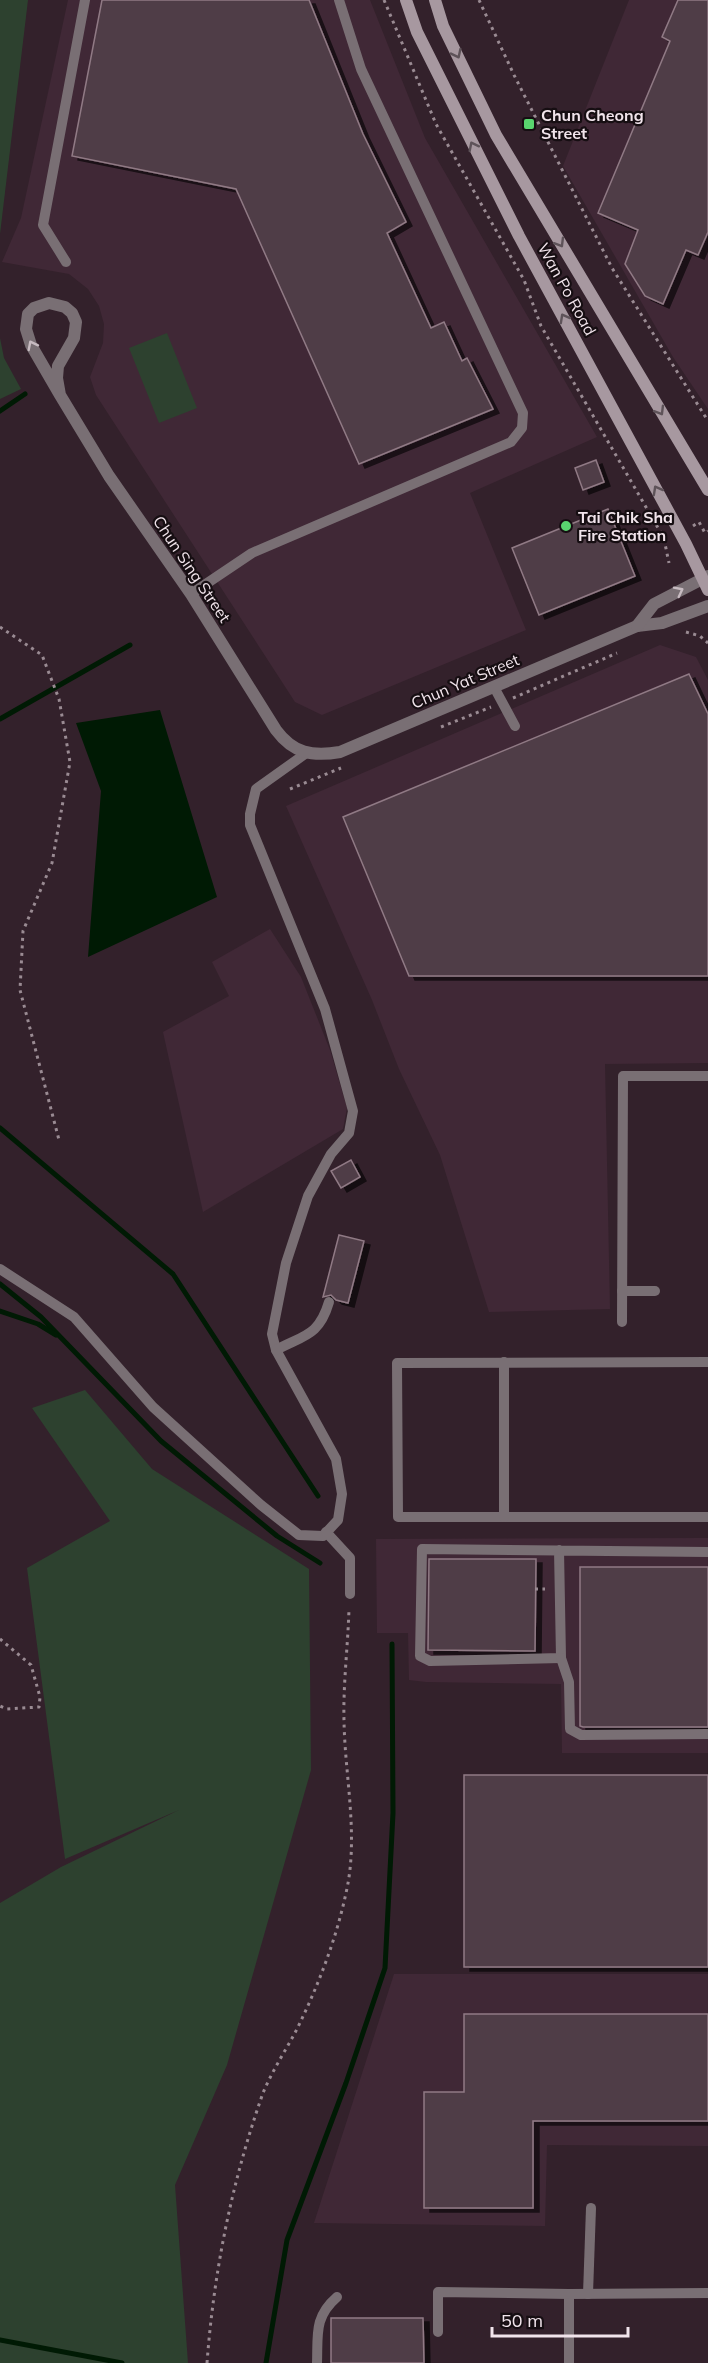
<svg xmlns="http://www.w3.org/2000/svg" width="708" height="2363" font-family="Mulish,sans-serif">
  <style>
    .built { fill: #402836 }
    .green { fill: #2d412f }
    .water { fill: #001a04 }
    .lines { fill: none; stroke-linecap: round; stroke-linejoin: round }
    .stream { stroke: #001a04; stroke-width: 5 }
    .building { fill: #503d47; stroke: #907a85; stroke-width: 1.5; filter: url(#shadow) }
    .path { stroke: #9a8b93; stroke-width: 3; stroke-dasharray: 3 4.5; stroke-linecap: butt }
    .service { stroke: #796f74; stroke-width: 10 }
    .minor { stroke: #796f74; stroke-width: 12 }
    .secondary { stroke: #a798a0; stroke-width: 12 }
    .oneway { stroke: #5e5359 }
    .oneway2 { stroke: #c7bbc1 }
    .poi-dot { fill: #59d56f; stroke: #160e12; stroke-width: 2 }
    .labels { text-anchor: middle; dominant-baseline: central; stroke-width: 4.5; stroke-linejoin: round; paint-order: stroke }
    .poi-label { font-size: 16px; font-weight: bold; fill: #f1e4eb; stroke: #160e12; text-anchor: start }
    .street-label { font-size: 16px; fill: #f1e4eb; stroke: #160e12 }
  </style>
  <defs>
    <filter id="shadow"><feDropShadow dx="6" dy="4" stdDeviation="0" flood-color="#0009"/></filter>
  </defs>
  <rect width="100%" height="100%" fill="#33212b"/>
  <g class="built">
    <polygon points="68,0 370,0 425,138 597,437 470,493 526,630 322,715 295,702 96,395 90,377 103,343 104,324 99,306 88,289 69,274 2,262 21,218"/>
    <polygon points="629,0 708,0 708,409 673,357 563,166"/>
    <polygon points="660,645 696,657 708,680 708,1063 605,1064 610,1309 489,1312 440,1155 399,1069 372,1000 286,806"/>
    <polygon points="270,929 301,977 330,1050 347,1108 343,1129 203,1212 163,1032 229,996 212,962"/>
    <polygon points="708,1538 708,1753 562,1753 561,1684 426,1682 409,1680 408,1633 377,1633 376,1539"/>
    <polygon points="394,1974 708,1974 708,2146 547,2145 545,2226 314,2223"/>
  </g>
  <g class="green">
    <polygon points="0,0 28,0 0,234"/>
    <polygon points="167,333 197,408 159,423 129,348"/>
    <polygon points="0,338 4,358 21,389 0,399"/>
    <polygon points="85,1390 152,1469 309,1569 311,1770 227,2065 175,2185 188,2363 0,2363 0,1903 61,1867 179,1810 65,1859 27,1568 110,1521 32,1408"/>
  </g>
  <polygon class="water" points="160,710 217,897 88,957 101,791 76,723"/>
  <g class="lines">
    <g class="stream">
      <polyline points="0,411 25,394"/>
      <polyline points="0,719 130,645"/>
      <polyline points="0,1128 173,1274 318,1496"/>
      <polyline points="0,1284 41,1317 161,1441 277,1536 320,1563"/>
      <polyline points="0,1311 38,1324 56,1335"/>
      <polyline points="0,2340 122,2363"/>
      <polyline points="266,2363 287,2240 346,2083 385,1968 393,1813 392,1644"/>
    </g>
  </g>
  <g class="building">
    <polygon points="102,0 309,0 363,134 406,222 387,233 431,328 444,322 462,361 467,358 493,409 359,464 236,189 72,156"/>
    <polygon points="678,0 708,0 708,232 698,255 686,250 663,304 645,296 625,264 638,230 598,213 670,41 662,37"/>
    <polygon points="596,460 604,482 583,490 575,468"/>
    <polygon points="608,509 635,576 539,615 512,548"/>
    <polygon points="689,674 708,714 708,976 409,976 343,817"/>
    <polygon points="351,1160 360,1177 341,1188 331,1171"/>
    <polygon points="339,1235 364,1241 348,1303 336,1300 331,1295 323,1297"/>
    <polygon points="429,1559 536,1559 535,1651 428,1650"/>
    <polygon points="580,1567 708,1567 708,1727 583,1727 580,1726"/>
    <rect x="464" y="1775" width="244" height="192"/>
    <polygon points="464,2014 708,2014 708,2121 533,2121 533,2208 424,2208 424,2092 464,2092"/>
    <polygon points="331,2318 423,2318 424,2363 331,2363"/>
  </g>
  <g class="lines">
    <g class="path">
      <polyline points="384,0 436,124 524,280 541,326 661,533"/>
      <polyline points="479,0 514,75 612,268 708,421"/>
      <polyline points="693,526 699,522 705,533 708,531"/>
      <polyline points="664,539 669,563"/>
      <polyline points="0,627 42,655 59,699 70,762 52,863 23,931 20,990 59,1140"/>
      <polyline points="686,632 700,636 708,643"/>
      <polyline points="513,698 617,653"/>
      <polyline points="441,727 491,707"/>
      <polyline points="290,789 341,768"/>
      <polyline points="535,1589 545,1589"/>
      <polyline points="0,1639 31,1665 40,1697 39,1707 7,1709 0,1706"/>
      <path d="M 207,2363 C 214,2270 232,2181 263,2093 C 272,2071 286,2050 297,2029 C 318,1986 336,1940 346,1893 C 359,1837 345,1778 344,1721 C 343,1684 348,1646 349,1608"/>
    </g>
    <g class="service">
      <polyline points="66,262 43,225 85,0"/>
      <polyline points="191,594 252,553 511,442 522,428 523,413 361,69 339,0"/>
      <polyline points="494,687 515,726"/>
      <polyline points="0,1269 74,1317 153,1407 261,1505 299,1535 323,1536 338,1520 342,1494 336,1459 276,1350 272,1334 286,1263 308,1196 331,1154 349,1133 353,1111 325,1009 250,825 250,814 256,789 305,754"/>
      <polyline points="622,1291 655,1291"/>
      <polyline points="622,1322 623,1076 708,1076"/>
      <path d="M 276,1350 C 304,1335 319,1336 329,1302"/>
      <polyline points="708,1362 397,1363 398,1517 708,1517"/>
      <polyline points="504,1517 504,1362"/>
      <polyline points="326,1532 350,1558 350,1594"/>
      <polyline points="559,1550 561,1658 430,1661 420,1656 422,1549 708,1552"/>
      <polyline points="561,1658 569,1682 570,1729 581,1735 708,1734"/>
      <polyline points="569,2294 569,2363"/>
      <polyline points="588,2294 591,2208"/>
      <polyline points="438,2332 438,2292 569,2294 708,2293"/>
      <path d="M 317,2363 C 318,2334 314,2317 337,2297"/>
    </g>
    <g class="minor">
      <path d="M 60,395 L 57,378 L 58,366 L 74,338 L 76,322 L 72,313 L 65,307 L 49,303 L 34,308 L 28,314 L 26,329 L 31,345 L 60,395 L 109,476 L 191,594 L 276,730 C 293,753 312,757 340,752 L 637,626 L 662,623 L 708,606"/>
      <polyline points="637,626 654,604 708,576"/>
    </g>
    <g class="secondary">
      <polyline points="406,0 417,32 519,236 686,544 708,590"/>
      <polyline points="435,0 443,26 496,135 708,490"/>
    </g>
  </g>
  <defs><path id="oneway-chevron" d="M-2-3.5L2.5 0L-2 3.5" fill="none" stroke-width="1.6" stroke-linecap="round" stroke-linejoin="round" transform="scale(1.5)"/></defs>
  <g class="oneway">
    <use href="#oneway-chevron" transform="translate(457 54) rotate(64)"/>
    <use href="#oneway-chevron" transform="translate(473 146) rotate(-117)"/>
    <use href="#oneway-chevron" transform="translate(560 243) rotate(59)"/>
    <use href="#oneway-chevron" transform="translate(564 318) rotate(-119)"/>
    <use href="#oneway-chevron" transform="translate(660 411) rotate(59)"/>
    <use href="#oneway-chevron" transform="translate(657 490) rotate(-119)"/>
  </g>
  <g class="oneway2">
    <use href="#oneway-chevron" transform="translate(32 345) rotate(-117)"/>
    <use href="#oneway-chevron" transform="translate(679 591) rotate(-27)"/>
  </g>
  <g class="poi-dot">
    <rect x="523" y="118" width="12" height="12" rx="3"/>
    <circle cx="566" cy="526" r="6"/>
  </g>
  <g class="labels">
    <g class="poi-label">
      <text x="541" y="115">Chun Cheong<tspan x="541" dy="18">Street</tspan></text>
      <text x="578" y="517">Tai Chik Sha<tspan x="578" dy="18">Fire Station</tspan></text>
    </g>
    <g class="street-label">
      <text transform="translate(567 289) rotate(61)">Wan Po Road</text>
      <text transform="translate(192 569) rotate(56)">Chun Sing Street</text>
      <text transform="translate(465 681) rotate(-23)">Chun Yat Street</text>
    </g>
  </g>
  <path d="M492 2327v9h136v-9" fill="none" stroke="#f1e4eb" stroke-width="3"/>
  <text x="501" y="2327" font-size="18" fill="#f1e4eb" stroke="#160e12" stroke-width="4.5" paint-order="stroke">50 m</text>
</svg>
